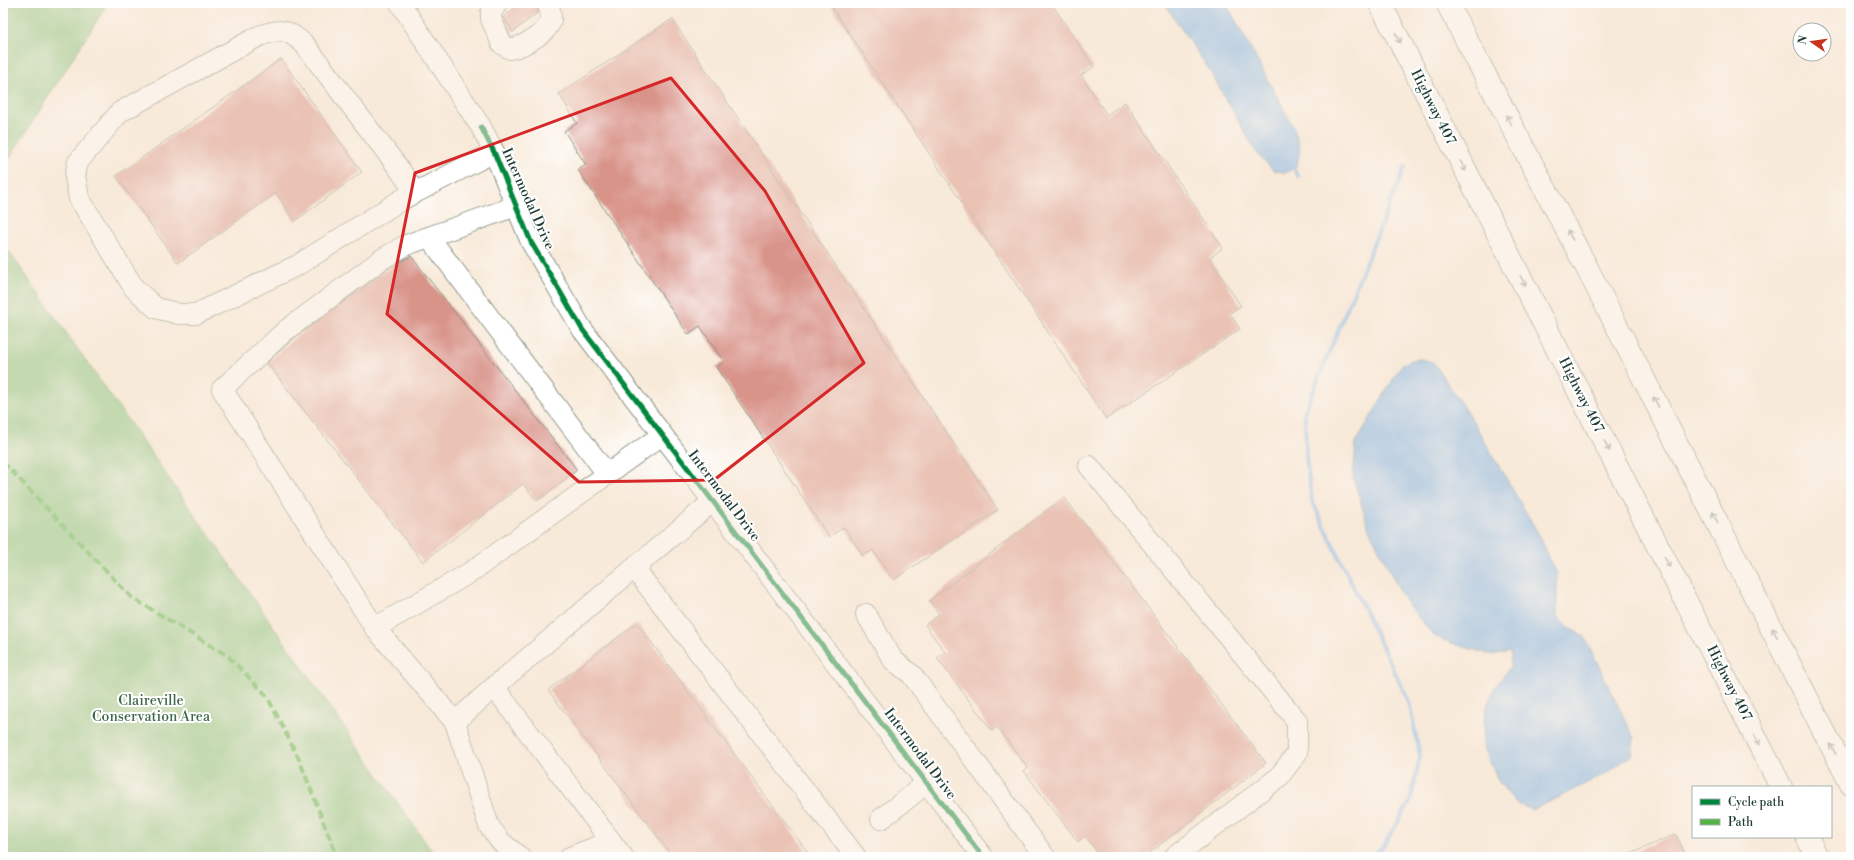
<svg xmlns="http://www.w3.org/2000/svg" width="1854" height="860" font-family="'Libre Bodoni',serif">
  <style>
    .green { fill: #85c67f; stroke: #52825a }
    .water { fill: #7cb6ed; stroke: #4e7a90 }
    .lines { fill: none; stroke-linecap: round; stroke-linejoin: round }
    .stream { stroke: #7cb6ed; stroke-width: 4 }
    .building { fill: #d9948a }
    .minor-casing { stroke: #8c9486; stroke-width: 22 }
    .highway-casing { stroke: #8c9486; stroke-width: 24 }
    .minor { stroke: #fff; stroke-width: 20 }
    .highway { stroke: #fff; stroke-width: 22 }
    .quiet { stroke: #55b346; stroke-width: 4; stroke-dasharray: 8 4; stroke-linecap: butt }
    .cycleway-casing { stroke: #fff; stroke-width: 8 }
    .cycleway { stroke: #00873e; stroke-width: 5 }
    .oneway { stroke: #8f9e9a }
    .marked { fill: none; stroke: #d62828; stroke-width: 3; stroke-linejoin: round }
    .labels { text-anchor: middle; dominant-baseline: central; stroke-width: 4; stroke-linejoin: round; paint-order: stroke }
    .street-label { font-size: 14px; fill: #1f3d34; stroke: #fff }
    .park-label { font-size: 14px; fill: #3e664a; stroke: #fff }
  </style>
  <rect width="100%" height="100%" fill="#fff"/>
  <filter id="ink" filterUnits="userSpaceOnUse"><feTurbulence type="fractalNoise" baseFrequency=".025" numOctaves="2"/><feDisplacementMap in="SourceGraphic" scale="8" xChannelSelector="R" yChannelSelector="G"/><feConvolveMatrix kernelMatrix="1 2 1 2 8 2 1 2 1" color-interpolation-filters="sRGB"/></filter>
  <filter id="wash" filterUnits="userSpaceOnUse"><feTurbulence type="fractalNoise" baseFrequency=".012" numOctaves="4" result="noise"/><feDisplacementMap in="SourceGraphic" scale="16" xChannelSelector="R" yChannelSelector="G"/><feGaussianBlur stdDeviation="0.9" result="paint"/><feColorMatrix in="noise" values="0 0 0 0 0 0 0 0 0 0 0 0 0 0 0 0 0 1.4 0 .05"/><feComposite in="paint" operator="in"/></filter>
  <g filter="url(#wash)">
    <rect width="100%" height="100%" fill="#f8ead9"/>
    <g class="green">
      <polygon points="3,3 108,3 3,168"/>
      <polygon points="3,243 436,857 3,857"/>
    </g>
    <g class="water">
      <polygon points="1164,3 1226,3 1295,130 1300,150 1297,165 1286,173 1273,170 1256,152 1210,71"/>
      <polygon points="1417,358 1433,362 1471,418 1538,533 1557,574 1557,616 1567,627 1584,636 1634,738 1632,755 1605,774 1533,810 1517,804 1498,781 1483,745 1485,711 1495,687 1510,667 1511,651 1493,655 1457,645 1434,636 1405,601 1369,529 1353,477 1356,442 1402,364"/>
    </g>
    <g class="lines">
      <g class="stream">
        <polyline points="1291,163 1298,176"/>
        <polyline points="1369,857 1382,848 1410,802 1420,756 1409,702 1312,501 1306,458 1305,411 1405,167"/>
      </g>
    </g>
    <g id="blocks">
      <g class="building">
        <polygon points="521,3 536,3 538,12 513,32 503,17"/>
        <polygon points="829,3 1051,3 1094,67 1081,75 1107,115 1125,102 1223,248 1209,258 1241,306 1230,313 1240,329 1106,419"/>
        <polygon points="672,19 998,510 893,580 873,550 863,556 844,527 829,537 716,367 724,362 700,326 688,334 578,170 586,165 564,131 577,123 559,94"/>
        <polygon points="281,59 362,172 295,221 276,193 178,263 116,176"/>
        <polygon points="411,256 577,470 537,501 523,484 423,562 267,363 292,340 388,269"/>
        <polygon points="1064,497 1266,763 1144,857 1101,857 1085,836 1078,842 1024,771 1028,768 997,727 992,731 937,658 945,652 925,625 939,614 929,601"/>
        <polygon points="637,623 811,857 673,857 548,690"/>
        <polygon points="1676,834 1686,857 1623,857"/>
      </g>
    </g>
  </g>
  <g filter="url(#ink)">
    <use href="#blocks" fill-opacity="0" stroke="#8c9486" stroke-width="1"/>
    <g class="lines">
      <g class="minor-casing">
        <g id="minor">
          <polyline points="400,3 481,127 494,152 531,242 582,329 983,857"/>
          <path d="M 497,3 L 491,13 L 491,19 L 502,44 L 510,49 C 522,47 551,32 551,18 C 551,14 549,7 547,3"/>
          <path d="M 415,192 L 397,166 L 305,45 C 288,29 281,28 259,36 L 120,112 L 78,162 L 75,176 L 79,198 L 134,288 L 156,308 L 179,314 L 196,314 L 298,265 L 401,200 L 494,152"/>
          <polyline points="516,206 406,245 382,259 285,331 222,389 375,628 471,572 662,435"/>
          <polyline points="429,237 607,474"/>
          <polyline points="1089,466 1297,721 1297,753 1279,777 1174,857"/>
          <polyline points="634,568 856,857"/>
          <polyline points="866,614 893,660 912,675 1045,857"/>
          <polyline points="375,628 455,722 494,687"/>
          <polyline points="455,722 489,826 501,842 520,857"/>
          <polyline points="881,819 927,783"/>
          <polyline points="570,857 611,841"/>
          <polyline points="623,857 494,687 713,501"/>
        </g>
      </g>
      <g class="highway-casing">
        <g id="highway">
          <polyline points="1380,3 1781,787"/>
          <polyline points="1447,3 1588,270 1851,784"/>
          <polyline points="1807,837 1817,857"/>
        </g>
      </g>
      <use href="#minor" class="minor"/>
      <use href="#highway" class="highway"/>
      <polyline class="quiet" points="3,462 131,597 228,656 267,696 299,759 337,857"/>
      <g class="cycleway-casing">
        <polyline id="cycleway" points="481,127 494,152 531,242 582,329 983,857"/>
      </g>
      <use href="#cycleway" class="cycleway"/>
    </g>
    <defs><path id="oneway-shaft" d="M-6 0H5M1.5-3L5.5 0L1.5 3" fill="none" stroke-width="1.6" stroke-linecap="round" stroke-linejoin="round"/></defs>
    <g class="oneway">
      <use href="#oneway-shaft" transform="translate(1398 38) rotate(63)"/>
      <use href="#oneway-shaft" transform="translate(1509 120) rotate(-118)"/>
      <use href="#oneway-shaft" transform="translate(1463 166) rotate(63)"/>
      <use href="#oneway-shaft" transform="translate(1570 235) rotate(-118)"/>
      <use href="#oneway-shaft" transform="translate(1523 281) rotate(63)"/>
      <use href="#oneway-shaft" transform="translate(1656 402) rotate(-117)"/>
      <use href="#oneway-shaft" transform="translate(1607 446) rotate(63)"/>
      <use href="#oneway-shaft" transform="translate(1715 517) rotate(-117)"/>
      <use href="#oneway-shaft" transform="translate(1667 562) rotate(63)"/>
      <use href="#oneway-shaft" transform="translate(1775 633) rotate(-117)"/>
      <use href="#oneway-shaft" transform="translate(1757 740) rotate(63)"/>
      <use href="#oneway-shaft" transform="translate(1833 749) rotate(-117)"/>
    </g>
  </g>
  <path d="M0 0H1854V860H0ZM 671,78 L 765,191 L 864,363 L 714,480 L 579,482 L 387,314 L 415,173 Z" fill="#f8ead9" fill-opacity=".55" fill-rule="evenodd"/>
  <path class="marked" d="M 671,78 L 765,191 L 864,363 L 714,480 L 579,482 L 387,314 L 415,173 Z"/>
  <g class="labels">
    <g class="street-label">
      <text transform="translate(1433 107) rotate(63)">Highway 407</text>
      <text transform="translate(528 199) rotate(66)">Intermodal Drive</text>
      <text transform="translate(1581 395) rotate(63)">Highway 407</text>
      <text transform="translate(724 496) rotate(53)">Intermodal Drive</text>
      <text transform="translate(1729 683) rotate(63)">Highway 407</text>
      <text transform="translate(920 754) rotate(53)">Intermodal Drive</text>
    </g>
    <g class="park-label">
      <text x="151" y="701">Claireville<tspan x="151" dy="16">Conservation Area</tspan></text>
    </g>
  </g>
  <rect width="1854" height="860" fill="none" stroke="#fff" stroke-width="16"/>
  <rect x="1692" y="786" width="140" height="52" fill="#ffffff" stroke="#a5b1ae"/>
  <rect x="1700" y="799" width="20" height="6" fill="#00873e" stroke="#a5b1ae"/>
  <text x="1728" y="806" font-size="12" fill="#1f3d34">Cycle path</text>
  <rect x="1700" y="819" width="20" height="6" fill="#55b346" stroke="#a5b1ae"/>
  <text x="1728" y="826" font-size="12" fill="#1f3d34">Path</text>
  <g transform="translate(1812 42) rotate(283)"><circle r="19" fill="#ffffff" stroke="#a5b1ae"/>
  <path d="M0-3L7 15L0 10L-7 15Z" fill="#c8321e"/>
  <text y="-6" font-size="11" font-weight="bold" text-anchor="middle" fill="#1f3d34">N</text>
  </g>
</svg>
